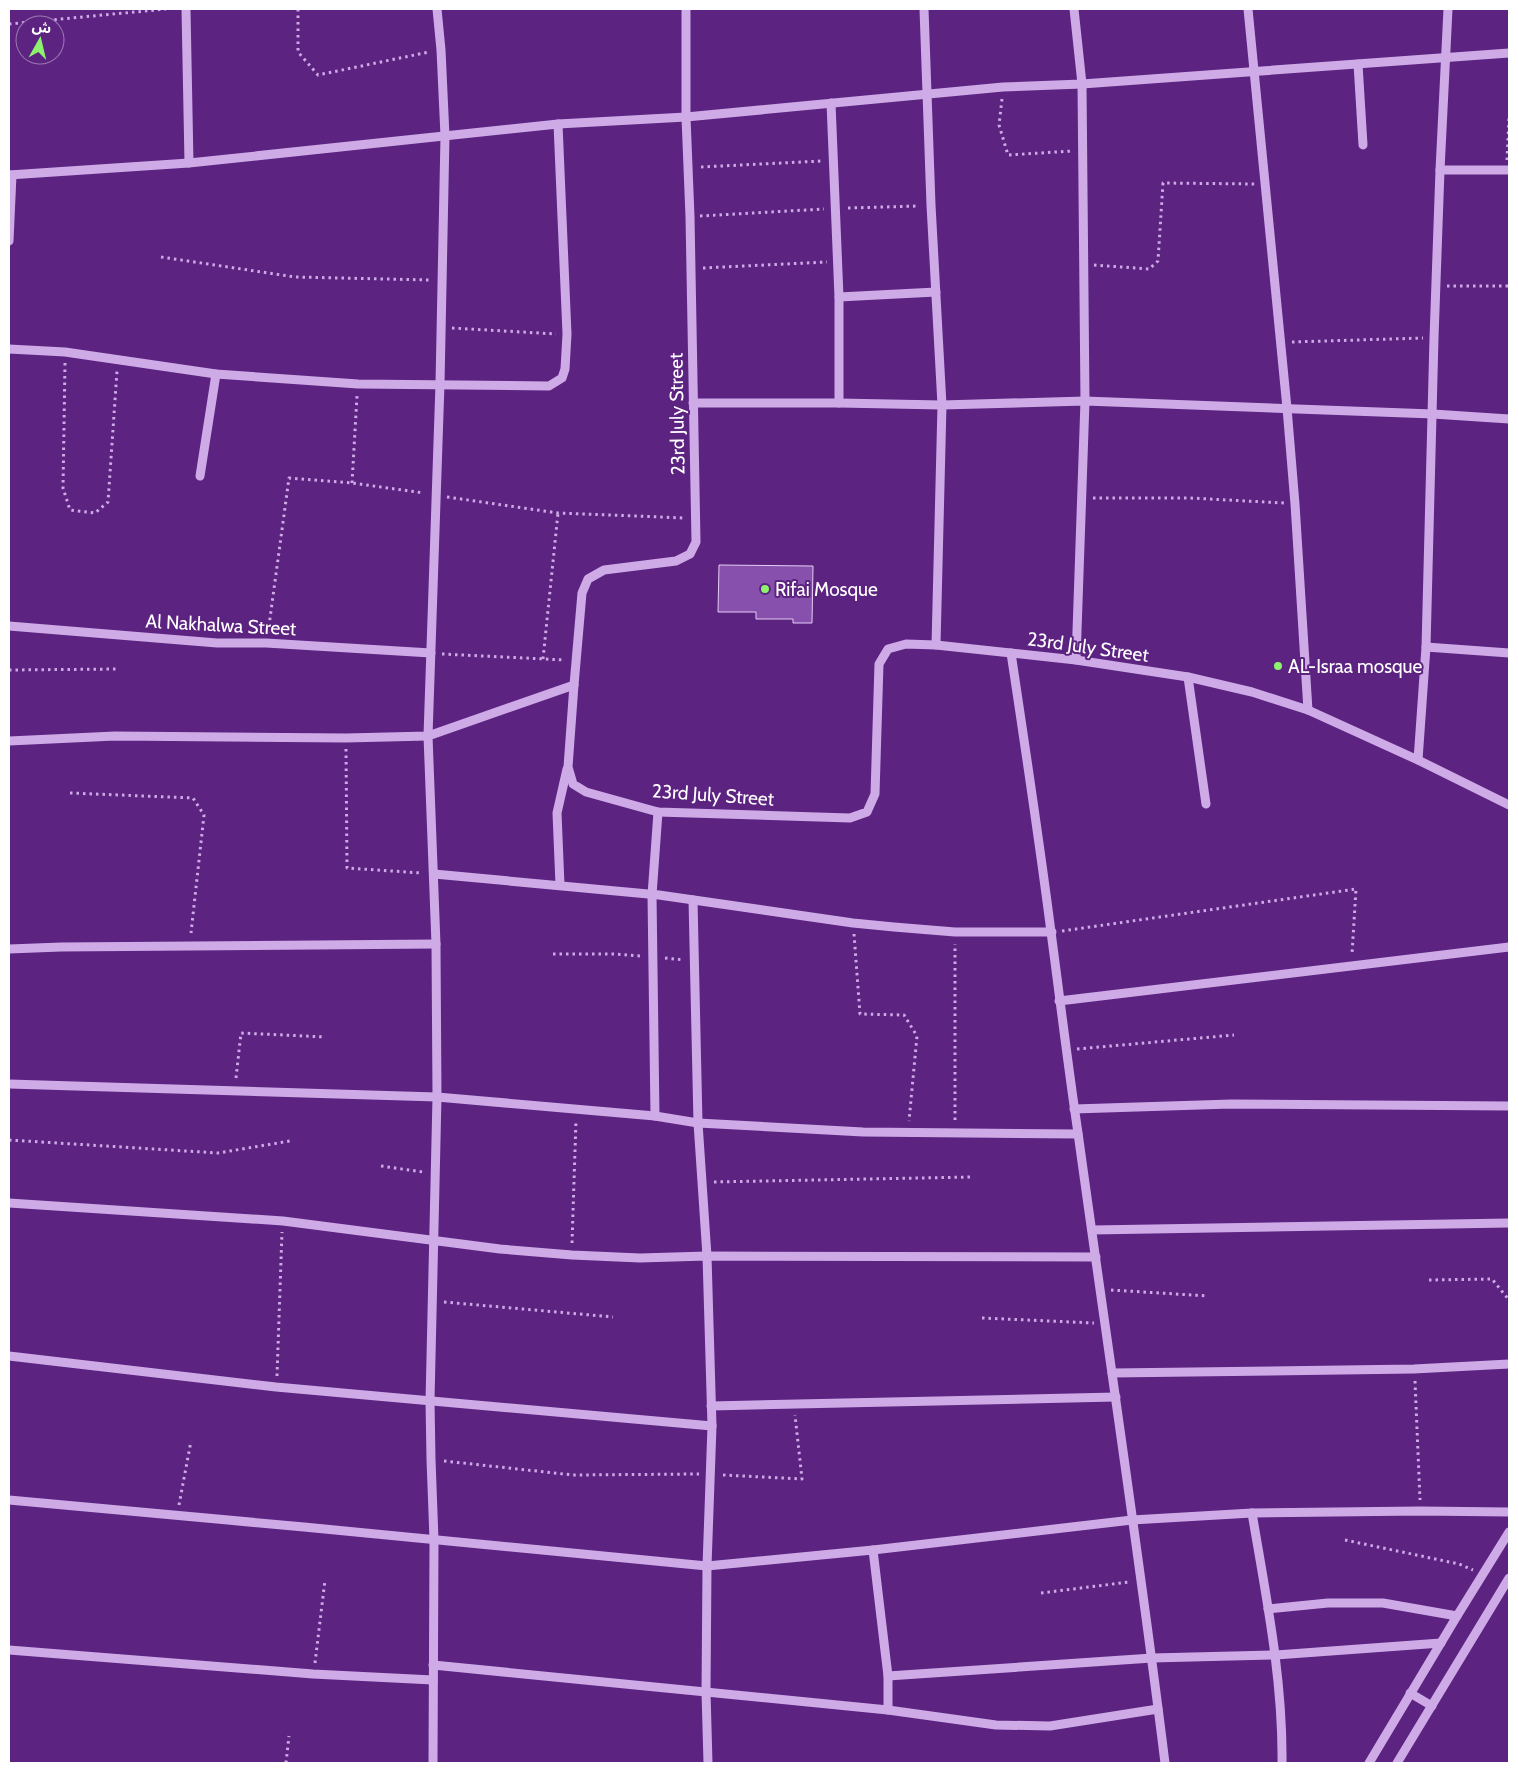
<svg xmlns="http://www.w3.org/2000/svg" width="1518" height="1772" font-family="Cabin,'Noto Sans Arabic',sans-serif">
  <style>
    .building { fill: #8750ac; stroke: #e5cdf5 }
    .lines { fill: none; stroke-linecap: round; stroke-linejoin: round }
    .path { stroke: #ceaae7; stroke-width: 3; stroke-dasharray: 2.5 4; stroke-linecap: butt }
    .minor { stroke: #ceaae7; stroke-width: 9 }
    .poi-dot { fill: #8df26d; stroke: #5c2381; stroke-width: 2 }
    .labels { text-anchor: middle; dominant-baseline: central; stroke-width: 4; stroke-linejoin: round; paint-order: stroke }
    .street-label { font-size: 19px; fill: #fff; stroke: #5c2381 }
    .poi-label { font-size: 19px; fill: #fff; stroke: #5c2381; text-anchor: start }
  </style>
  <rect width="100%" height="100%" fill="#5c2381"/>
  <polygon class="building" points="719,565 813,566 812,623 793,623 793,619 756,619 756,612 718,612"/>
  <g class="lines">
    <g class="path">
      <polyline points="298,9 298,52 318,75 429,52"/>
      <polyline points="9,24 166,9"/>
      <polyline points="1002,99 999,125 1008,155 1072,151"/>
      <polyline points="1507,160 1509,118"/>
      <polyline points="701,167 822,161"/>
      <polyline points="848,208 919,206"/>
      <polyline points="700,216 824,209"/>
      <polyline points="161,257 295,277 430,280"/>
      <polyline points="1094,265 1149,269 1158,261 1163,183 1255,184"/>
      <polyline points="703,268 827,262"/>
      <polyline points="1447,286 1509,286"/>
      <polyline points="452,328 556,334"/>
      <polyline points="1292,342 1423,338"/>
      <polyline points="65,363 63,488 70,510 95,513 108,502 117,371"/>
      <polyline points="352,483 357,396"/>
      <polyline points="447,497 558,513 685,518"/>
      <polyline points="1093,498 1190,498 1284,503"/>
      <polyline points="268,633 289,478 352,483 424,493"/>
      <polyline points="442,654 565,660"/>
      <polyline points="543,659 558,513"/>
      <polyline points="9,670 119,669"/>
      <polyline points="346,749 347,868 421,873"/>
      <polyline points="70,793 193,798 204,815 191,933"/>
      <polyline points="1062,931 1356,889 1352,954"/>
      <polyline points="854,934 860,1014 904,1015 917,1036 909,1121"/>
      <polyline points="553,954 613,954 641,956"/>
      <polyline points="665,958 684,960"/>
      <polyline points="1077,1049 1234,1035"/>
      <polyline points="236,1078 241,1033 325,1037"/>
      <polyline points="955,1120 955,944"/>
      <polyline points="9,1140 218,1153 290,1141"/>
      <polyline points="381,1166 423,1172"/>
      <polyline points="714,1182 971,1177"/>
      <polyline points="572,1243 576,1120"/>
      <polyline points="1429,1280 1492,1279 1509,1300"/>
      <polyline points="1111,1290 1208,1296"/>
      <polyline points="444,1302 613,1317"/>
      <polyline points="982,1318 1094,1323"/>
      <polyline points="277,1376 282,1232"/>
      <polyline points="1415,1381 1420,1500"/>
      <polyline points="444,1461 573,1475 699,1474"/>
      <polyline points="723,1475 802,1479 795,1415"/>
      <polyline points="179,1505 191,1441"/>
      <polyline points="1345,1540 1459,1564 1473,1570"/>
      <polyline points="1041,1593 1129,1582"/>
      <polyline points="315,1663 325,1580"/>
      <polyline points="286,1763 289,1736"/>
    </g>
    <g class="minor">
      <polyline points="186,9 189,163"/>
      <polyline points="686,9 686,117 690,217 696,542 690,554 676,561 604,570 588,579 582,593 574,685 568,767 573,784 586,792 658,812 850,818 867,812 875,794 879,664 888,649 906,644 936,645 1076,660 1188,677 1252,692 1308,710 1418,760 1509,805"/>
      <polyline points="924,9 931,205 942,405 936,645"/>
      <polyline points="1074,9 1082,84 1085,401 1076,660"/>
      <polyline points="1248,9 1287,408 1295,504 1308,710"/>
      <polyline points="1358,64 1363,145"/>
      <polyline points="831,103 839,297 839,403"/>
      <polyline points="1440,170 1509,170"/>
      <polyline points="9,175 189,163 558,124 686,117 1003,87 1082,84 1509,53"/>
      <polyline points="9,241 12,175"/>
      <polyline points="839,297 936,292"/>
      <polyline points="9,349 65,352 216,374 358,384 549,386 562,378 565,369 567,334 558,124"/>
      <polyline points="693,403 839,403 942,405 1085,401 1433,414 1509,419"/>
      <polyline points="200,476 216,374"/>
      <polyline points="9,626 217,643 266,643 431,653"/>
      <polyline points="1426,647 1509,653"/>
      <path d="M 1011,653 C 1025,746 1039,838 1051,932 C 1060,999 1068,1066 1078,1133 C 1107,1343 1139,1553 1165,1763"/>
      <polyline points="1188,677 1206,804"/>
      <polyline points="9,741 115,736 346,738 428,736 574,685"/>
      <polyline points="1418,760 1426,647 1434,338 1440,170 1448,9"/>
      <polyline points="434,874 659,895 853,923 894,927 955,932 1052,932"/>
      <polyline points="560,885 557,813 567,769"/>
      <polyline points="693,900 698,1123 707,1256 712,1426 707,1566 706,1692 708,1763"/>
      <polyline points="9,949 61,947 436,944"/>
      <polyline points="1059,1001 1509,947"/>
      <polyline points="9,1084 437,1097 655,1116 698,1123 863,1132 1078,1134"/>
      <polyline points="1074,1109 1231,1104 1509,1106"/>
      <polyline points="655,1116 652,895 658,812"/>
      <polyline points="9,1203 283,1221 500,1249 572,1255 640,1258 707,1256 1096,1257"/>
      <polyline points="1092,1230 1509,1223"/>
      <polyline points="9,1356 276,1387 712,1426"/>
      <polyline points="1112,1373 1414,1369 1509,1364"/>
      <polyline points="711,1406 1116,1397"/>
      <polyline points="9,1500 304,1527 707,1566 873,1550 1132,1520 1252,1513 1420,1511 1509,1512"/>
      <path d="M 1252,1513 C 1266,1596 1283,1679 1282,1763"/>
      <polyline points="873,1550 888,1676 888,1710"/>
      <polyline points="1268,1609 1328,1603 1383,1603 1457,1616"/>
      <polyline points="9,1650 313,1674 433,1680"/>
      <polyline points="433,1665 888,1710 996,1725 1050,1726 1158,1709"/>
      <polyline points="888,1676 1152,1658 1276,1655 1441,1643"/>
      <polyline points="1410,1693 1432,1706"/>
      <polyline points="433,1763 434,1540 431,1459 430,1401 437,1097 436,944 428,736 440,384 445,136 441,50 437,9"/>
      <polyline points="1369,1763 1457,1616 1509,1532"/>
      <polyline points="1397,1763 1509,1578"/>
    </g>
  </g>
  <g class="poi-dot">
    <circle cx="765" cy="589" r="5"/>
    <circle cx="1278" cy="666" r="5"/>
  </g>
  <g class="labels">
    <g class="street-label">
      <text transform="translate(677 414) rotate(-91)">23rd July Street</text>
      <text transform="translate(221 625) rotate(3)">Al Nakhalwa Street</text>
      <text transform="translate(1088 647) rotate(8)">23rd July Street</text>
      <text transform="translate(713 795) rotate(4)">23rd July Street</text>
    </g>
    <g class="poi-label">
      <text x="775" y="589">Rifai Mosque</text>
      <text x="1288" y="666">AL-Israa mosque</text>
    </g>
  </g>
  <rect width="1518" height="1772" fill="none" stroke="#ffffff" stroke-width="20"/>
  <g transform="translate(40 40) rotate(8)"><circle r="24" fill="#5c2381" stroke="#9d7bb3"/>
  <path d="M0-4L9 19L0 12L-9 19Z" fill="#8df26d"/>
  <text y="-8" font-size="14" font-weight="bold" text-anchor="middle" fill="#ffffff">ش</text>
  </g>
</svg>
